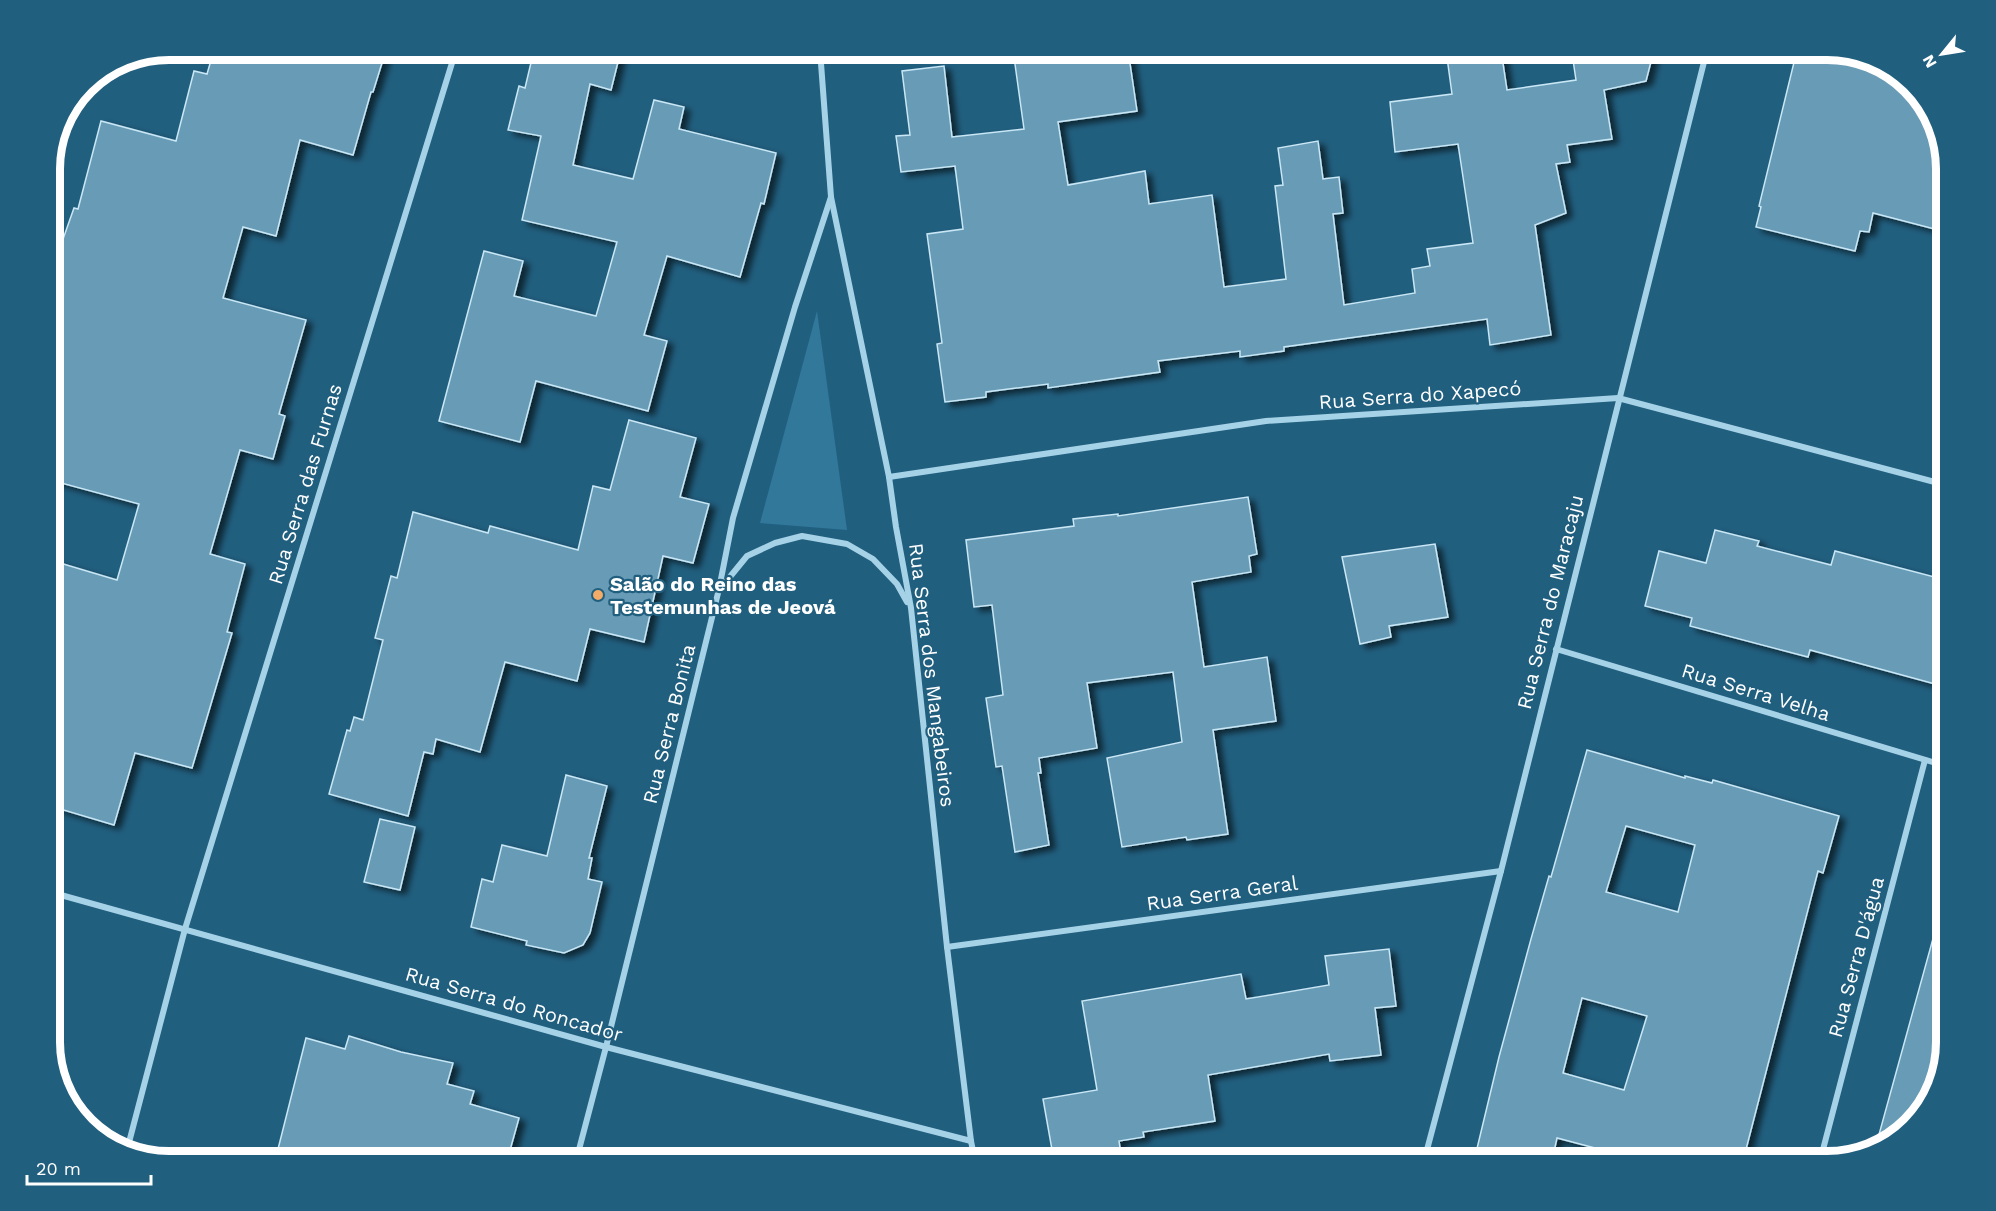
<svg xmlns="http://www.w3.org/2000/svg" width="1996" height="1211" font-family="'Work Sans',sans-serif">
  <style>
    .green { fill: #31789b }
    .building { fill: #679bb6; stroke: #c9e7f5; stroke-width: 1.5; fill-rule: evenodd; filter: url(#shadow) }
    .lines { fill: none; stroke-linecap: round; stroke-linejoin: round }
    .minor { stroke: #a6d2e7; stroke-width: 6 }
    .poi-dot { fill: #f3ac68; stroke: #215f7f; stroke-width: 2 }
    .labels { text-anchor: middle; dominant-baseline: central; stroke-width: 4.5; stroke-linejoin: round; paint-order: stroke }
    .street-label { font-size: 20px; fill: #fff; stroke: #215f7f }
    .poi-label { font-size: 20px; font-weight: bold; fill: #fff; stroke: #215f7f; text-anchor: start }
    .rim { fill: none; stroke: #fff; stroke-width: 8 }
  </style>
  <defs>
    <filter id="shadow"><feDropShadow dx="6" dy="4" stdDeviation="3" flood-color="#0009"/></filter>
  </defs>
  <rect width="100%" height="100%" fill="#215f7f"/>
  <polygon class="green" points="817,311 847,530 760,523"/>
  <g class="building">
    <polygon points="214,50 386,50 373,92 371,92 353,155 300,140 276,236 243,227 223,298 306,320 279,414 285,416 273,459 240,450 210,554 245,564 227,632 232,633 192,768 135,753 114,825 50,806 50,560 117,580 139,504 50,480 50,258 56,259 74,208 78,209 101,121 176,141 194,71 207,74"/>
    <polygon points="534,50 621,50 611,90 590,84 573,165 633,179 654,100 684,107 679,129 776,153 764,204 761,203 740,277 667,256 644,335 667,341 648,411 536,381 520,442 439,421 484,251 523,261 514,296 596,316 617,242 522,220 541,136 508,130 519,86 525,88"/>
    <polygon points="1105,50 1128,50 1137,111 1058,122 1068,185 1145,171 1149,204 1212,195 1224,287 1286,279 1275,186 1283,185 1278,148 1318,141 1323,179 1339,177 1343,213 1333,214 1344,305 1415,293 1412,269 1430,266 1427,249 1473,243 1458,144 1395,152 1390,102 1452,94 1446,50 1501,50 1507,90 1576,80 1573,60 1654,50 1646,81 1604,90 1612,139 1567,145 1570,162 1556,164 1566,213 1535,225 1551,335 1490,345 1487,319 1284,347 1284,351 1240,357 1240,351 1158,361 1160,372 1048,388 1048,384 986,392 986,397 945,402 937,344 942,343 927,234 963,229 955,166 901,172 896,136 910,135 902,71 944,66 952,137 1024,129 1014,57 1058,51 1058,56"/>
    <polygon points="1797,50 1827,50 1887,66 1930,109 1946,162 1946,232 1873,213 1869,232 1860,231 1855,251 1756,227 1761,207 1759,206"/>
    <polygon points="629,420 696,438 680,497 709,504 693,563 663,556 644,642 590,629 577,681 505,662 480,752 436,739 433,754 424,752 408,816 329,794 347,730 350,731 354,717 363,720 383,640 375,638 391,576 397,578 413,512 488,533 490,526 578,550 593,486 610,490"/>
    <polygon points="1248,497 1257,554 1249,556 1251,572 1192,582 1204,667 1267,657 1276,721 1213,730 1228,834 1187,840 1186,837 1122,847 1107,758 1182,742 1173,672 1087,683 1097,748 1039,758 1041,773 1038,773 1049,845 1015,852 1002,766 996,767 986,698 1003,695 992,605 974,607 966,540 1074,526 1073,519 1118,514 1118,516"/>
    <polygon points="1715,530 1759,541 1757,546 1831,565 1835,551 1946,580 1946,687 1810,650 1808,657 1690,626 1692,618 1645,606 1659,551 1706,563"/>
    <polygon points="1435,544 1448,617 1389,626 1391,637 1360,644 1342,557"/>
    <path d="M 1587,750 L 1685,778 L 1685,776 L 1712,783 L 1713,780 L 1839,816 L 1823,873 L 1818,871 L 1743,1161 L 1644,1161 L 1557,1138 L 1552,1161 L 1474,1161 L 1499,1057 L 1531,939 L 1549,876 L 1551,877 ZM 1626,826 L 1695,845 L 1678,912 L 1606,892 ZM 1582,998 L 1647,1016 L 1624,1090 L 1563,1073 Z"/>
    <polygon points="566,775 607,786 589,858 592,858 588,879 602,882 590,933 583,945 564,953 526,945 527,941 471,927 482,879 493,882 502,845 547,856"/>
    <polygon points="380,819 415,827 400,890 364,882"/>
    <polygon points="1937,924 1946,925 1946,1042 1930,1102 1887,1145 1875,1149"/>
    <polygon points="1389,949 1396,1006 1375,1008 1381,1055 1330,1061 1329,1054 1208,1075 1215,1121 1143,1132 1144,1137 1119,1141 1122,1161 1054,1161 1043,1099 1097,1090 1082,1001 1241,974 1246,999 1329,985 1325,956"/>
    <polygon points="349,1036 401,1052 453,1063 447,1084 474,1091 470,1104 519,1118 507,1161 275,1161 306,1038 345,1049"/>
  </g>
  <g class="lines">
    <g class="minor">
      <polyline points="831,197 889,477 896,527 911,608 947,947 971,1141 975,1161"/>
      <polyline points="889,477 1266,421 1618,398 1946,485"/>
      <polyline points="720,589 747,556 775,543 802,536 847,544 873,559 897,584 907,602"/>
      <polyline points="1556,649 1946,766"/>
      <polyline points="50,892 606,1047 971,1141"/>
      <polyline points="947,947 1501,871"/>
      <polyline points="127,1150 185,929 456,50"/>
      <polyline points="576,1161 606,1047 719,589 733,518 795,307 831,197 820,50"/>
      <polyline points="1424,1161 1501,871 1707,50"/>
      <polyline points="1820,1161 1925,760"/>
    </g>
  </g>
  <circle class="poi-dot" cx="598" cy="595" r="6"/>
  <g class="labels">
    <g class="street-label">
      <text transform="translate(1420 395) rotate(-4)">Rua Serra do Xapecó</text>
      <text transform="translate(305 484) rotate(-73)">Rua Serra das Furnas</text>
      <text transform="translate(1550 602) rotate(-76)">Rua Serra do Maracaju</text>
      <text transform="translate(932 675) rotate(83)">Rua Serra dos Mangabeiros</text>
      <text transform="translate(1756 692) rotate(17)">Rua Serra Velha</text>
      <text transform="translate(669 724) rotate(-76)">Rua Serra Bonita</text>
      <text transform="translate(1222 893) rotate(-8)">Rua Serra Geral</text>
      <text transform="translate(1856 957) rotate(-75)">Rua Serra D'água</text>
      <text transform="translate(514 1004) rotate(16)">Rua Serra do Roncador</text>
    </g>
    <g class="poi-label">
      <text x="610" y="584">Salão do Reino das<tspan x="610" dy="23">Testemunhas de Jeová</tspan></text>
    </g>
  </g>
  <path d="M0 0H1996V1211H0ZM169 60H1827A109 109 0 0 1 1936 169V1042A109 109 0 0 1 1827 1151H169A109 109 0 0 1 60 1042V169A109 109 0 0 1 169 60Z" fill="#215f7f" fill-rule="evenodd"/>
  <path class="rim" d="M169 60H1827A109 109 0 0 1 1936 169V1042A109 109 0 0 1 1827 1151H169A109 109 0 0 1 60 1042V169A109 109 0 0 1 169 60Z"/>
  <g transform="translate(1942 54) rotate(240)" stroke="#215f7f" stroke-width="4.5" paint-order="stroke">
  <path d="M0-4.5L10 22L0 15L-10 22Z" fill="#ffffff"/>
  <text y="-9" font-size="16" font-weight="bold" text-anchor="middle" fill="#ffffff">N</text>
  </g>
  <path d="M27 1175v9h124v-9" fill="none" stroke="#ffffff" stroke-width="3"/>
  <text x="36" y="1175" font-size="18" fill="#ffffff" stroke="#215f7f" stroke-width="4.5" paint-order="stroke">20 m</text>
</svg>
